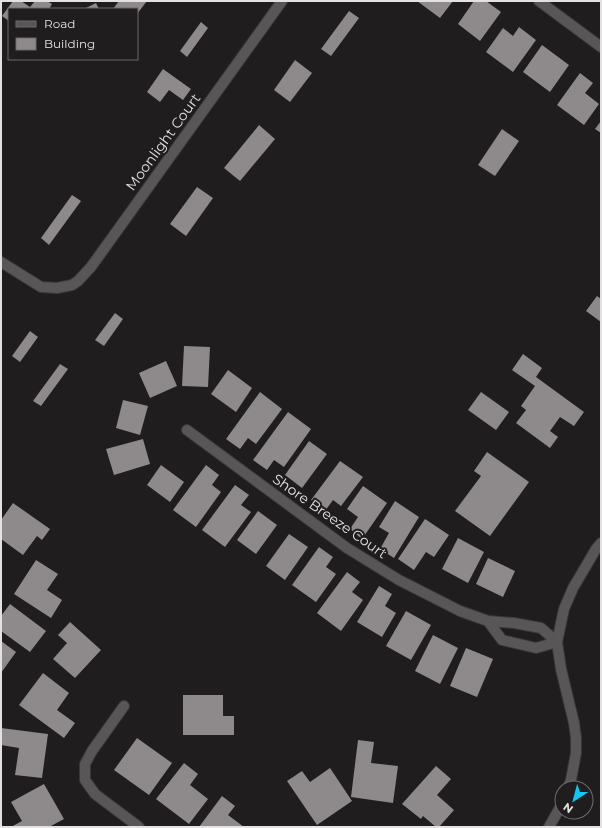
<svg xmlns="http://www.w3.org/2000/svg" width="602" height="828" font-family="Montserrat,sans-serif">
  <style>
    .building { fill: #8e8a8b }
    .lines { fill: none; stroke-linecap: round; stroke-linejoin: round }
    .minor-casing { stroke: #3b3839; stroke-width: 12 }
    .tertiary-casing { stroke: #3b3839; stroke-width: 12 }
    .minor { stroke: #585656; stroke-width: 10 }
    .tertiary { stroke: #585656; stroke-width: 10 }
    .labels { text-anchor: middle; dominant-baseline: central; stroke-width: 4; stroke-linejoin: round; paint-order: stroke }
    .street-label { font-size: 14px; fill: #e3e1e1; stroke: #201d1e }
  </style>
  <rect width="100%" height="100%" fill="#201d1e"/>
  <g class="building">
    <polygon points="13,1 21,1 30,7 35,1 47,1 52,4 49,9 9,9 9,21 2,16"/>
    <polygon points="119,1 147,1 137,14 137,9 113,9"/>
    <polygon points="417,1 453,1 440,18"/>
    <polygon points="474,1 486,1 501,12 480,41 458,24"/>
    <polygon points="96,3 99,9 84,9"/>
    <polygon points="349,11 359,18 331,56 321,49"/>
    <polygon points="201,22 208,28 187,57 180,51"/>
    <polygon points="519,27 536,40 513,72 486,52 503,28 513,36"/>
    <polygon points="542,45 569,65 550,92 523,72"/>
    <polygon points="295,60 312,73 290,102 274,90"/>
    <polygon points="163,69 191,89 183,100 169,90 160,102 147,92"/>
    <polygon points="580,73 593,83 585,93 599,104 584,125 557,105"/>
    <polygon points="601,121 601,133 595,129"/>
    <polygon points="259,125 275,139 240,181 224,168"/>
    <polygon points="502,129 519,141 495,176 478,165"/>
    <polygon points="197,187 213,198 186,236 170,224"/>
    <polygon points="72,195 81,201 49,245 41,238"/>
    <polygon points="597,296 601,299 601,322 586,311"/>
    <polygon points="115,313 123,319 104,346 95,340"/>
    <polygon points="30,331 38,337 20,362 12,356"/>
    <polygon points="184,346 210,347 208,387 182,386"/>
    <polygon points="523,354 542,368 536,377 584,412 574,426 560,417 550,431 558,437 550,448 516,423 526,410 521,406 535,386 512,370"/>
    <polygon points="166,361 177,386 150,398 139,373"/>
    <polygon points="60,364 68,369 41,406 33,401"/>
    <polygon points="228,370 252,388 236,412 211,394"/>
    <polygon points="260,392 282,409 256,444 248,438 240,449 226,439"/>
    <polygon points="481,392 509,412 496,430 468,410"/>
    <polygon points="123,400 148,406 140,435 116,428"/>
    <polygon points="288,412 311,429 284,467 274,460 267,470 253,460"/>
    <polygon points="143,439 150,464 114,475 106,449"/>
    <polygon points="309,441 327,454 302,488 285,475"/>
    <polygon points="487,452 529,482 490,536 455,511 481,476 474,471"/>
    <polygon points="340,461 363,477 341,506 333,500 325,511 311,500"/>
    <polygon points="161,465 184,482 170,502 147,485"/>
    <polygon points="206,465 219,475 212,485 221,492 196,527 173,510"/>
    <polygon points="235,485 249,495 241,505 251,512 225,547 202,530"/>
    <polygon points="363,486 387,503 362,539 350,529 358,517 347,509"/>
    <polygon points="395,501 419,517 394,558 380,549 389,533 379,527"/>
    <polygon points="13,503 50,529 42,540 37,536 23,555 1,539 1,520"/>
    <polygon points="258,511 277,525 256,554 237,540"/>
    <polygon points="425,519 449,535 434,557 426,552 414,570 398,559"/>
    <polygon points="289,534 308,547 285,580 266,566"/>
    <polygon points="458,538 484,552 468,583 442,569"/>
    <polygon points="319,547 333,557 326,567 336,574 316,602 292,585"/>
    <polygon points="488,558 515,571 503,597 476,584"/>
    <polygon points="36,560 58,574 47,590 62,600 51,618 14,594"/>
    <polygon points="347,572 360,582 352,592 363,600 341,631 317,613"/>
    <polygon points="379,586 392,594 385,606 396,613 382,637 357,622"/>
    <polygon points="10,604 46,631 30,652 1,631 1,616"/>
    <polygon points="406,611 431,625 411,660 386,646"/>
    <polygon points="70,622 101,650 75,678 53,659 67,643 58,635"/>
    <polygon points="433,635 458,648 440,684 415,671"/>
    <polygon points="1,641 16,652 1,673"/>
    <polygon points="466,648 493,659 477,697 450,686"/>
    <polygon points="43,673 69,693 57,710 75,723 64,738 19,705"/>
    <polygon points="183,695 223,695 223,716 234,716 234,735 183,735"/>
    <polygon points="1,728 48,734 42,778 15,775 19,748 1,745"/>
    <polygon points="137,738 172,763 149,795 114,770"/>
    <polygon points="358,740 374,742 371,763 398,766 393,803 351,797"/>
    <polygon points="184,763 198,774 190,785 208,799 189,824 156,799"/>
    <polygon points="436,766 451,779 437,795 454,810 439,827 436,827 423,816 421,819 402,804"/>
    <polygon points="330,768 352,801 317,825 287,781 302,771 310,782"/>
    <polygon points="44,784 64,819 49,827 11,827 22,821 11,802"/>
    <polygon points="222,796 235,806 228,815 244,827 199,827"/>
  </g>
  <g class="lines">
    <g class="minor-casing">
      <g id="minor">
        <polyline points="539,1 601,47"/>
        <polyline points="1,262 41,287 57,288 72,285 78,281 91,267 282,1"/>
        <polyline points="187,430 347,548 399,580 460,611 488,621 514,623 541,628 557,642"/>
        <polyline points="488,621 502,640 536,648 557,642"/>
        <polyline points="124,706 92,751 85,764 85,780 95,794 139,827"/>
      </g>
    </g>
    <g class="tertiary-casing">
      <g id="tertiary">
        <polyline points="568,788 571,780 576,753 576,738 574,723 561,669 557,642 564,609 573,588 596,549 601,543"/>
        <polyline points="549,827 562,804"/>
      </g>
    </g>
    <use href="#minor" class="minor"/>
    <use href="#tertiary" class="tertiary"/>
  </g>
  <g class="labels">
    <g class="street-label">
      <text transform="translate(163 142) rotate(-54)">Moonlight Court</text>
      <text transform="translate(330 516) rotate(35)">Shore Breeze Court</text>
    </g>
  </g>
  <rect width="602" height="828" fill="none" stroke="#e3e1e1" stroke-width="4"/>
  <rect x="8" y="8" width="130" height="52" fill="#201d1e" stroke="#6e6b6c"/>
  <rect x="16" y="21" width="20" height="6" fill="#585656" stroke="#6e6b6c"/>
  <text x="44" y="28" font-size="12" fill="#e3e1e1">Road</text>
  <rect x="16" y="38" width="20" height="12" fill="#8e8a8b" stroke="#6e6b6c"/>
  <text x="44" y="48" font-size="12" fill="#e3e1e1">Building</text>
  <g transform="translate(574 800) rotate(216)"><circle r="19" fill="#201d1e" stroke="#6e6b6c"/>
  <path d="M0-3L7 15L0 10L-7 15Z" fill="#0bcafa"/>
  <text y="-6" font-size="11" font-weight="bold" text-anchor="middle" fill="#e3e1e1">N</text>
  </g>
</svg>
